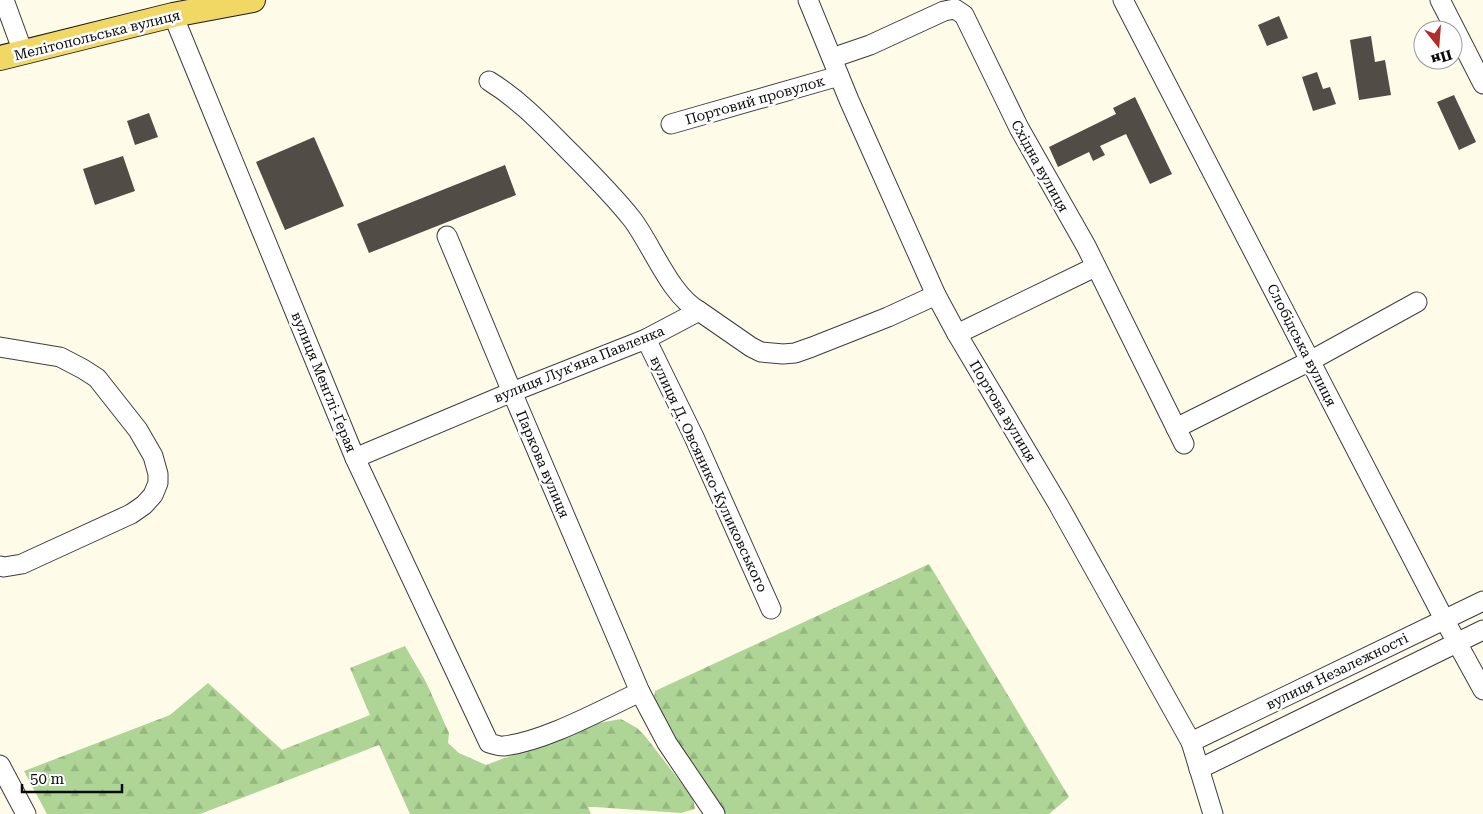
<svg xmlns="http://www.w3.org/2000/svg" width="1483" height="814" font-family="'Roboto Serif',serif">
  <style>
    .forest { fill: url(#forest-firs) }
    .building { fill: #524c47 }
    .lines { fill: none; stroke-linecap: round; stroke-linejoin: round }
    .minor-casing { stroke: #3d3d3d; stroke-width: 21 }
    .major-casing { stroke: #1b1b1b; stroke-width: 26 }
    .minor { stroke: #fff; stroke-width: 19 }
    .major { stroke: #f1d764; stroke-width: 24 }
    .labels { text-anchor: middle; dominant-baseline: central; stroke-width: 5; stroke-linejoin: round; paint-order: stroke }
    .street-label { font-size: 14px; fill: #0a0a0a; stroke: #fff }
  </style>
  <defs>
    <pattern id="forest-firs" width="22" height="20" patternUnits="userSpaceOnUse" patternTransform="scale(1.25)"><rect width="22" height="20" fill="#aed595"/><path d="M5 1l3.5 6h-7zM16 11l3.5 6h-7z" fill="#94b67f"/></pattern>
  </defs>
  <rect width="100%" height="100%" fill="#fefbe8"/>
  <g class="forest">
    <polygon points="929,564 1069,797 1049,814 726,814 687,762 653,706 655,691"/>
    <polygon points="405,646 426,682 449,733 448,743 459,753 486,765 599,723 621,719 637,728 645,736 693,798 695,809 681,813 595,807 588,807 591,814 410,814 379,745 200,814 47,814 24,771 170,715 208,683 282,750 370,715 350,668"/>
  </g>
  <g class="building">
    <polygon points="1279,16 1288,38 1267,46 1258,25"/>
    <polygon points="1371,36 1375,62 1385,60 1391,95 1359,100 1350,40"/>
    <polygon points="1317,72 1323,89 1330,87 1336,104 1313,111 1302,77"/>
    <polygon points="1454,95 1476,142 1459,150 1437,102"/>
    <polygon points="1135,97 1172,174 1150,184 1126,134 1100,146 1105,155 1093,161 1089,152 1058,167 1049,147 1116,114 1113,108"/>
    <polygon points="149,113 158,137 135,145 127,121"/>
    <polygon points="314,137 344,206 285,230 256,162"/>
    <polygon points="123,156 135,191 95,205 83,169"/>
    <polygon points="505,165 516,195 369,253 357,224"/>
  </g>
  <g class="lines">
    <g class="minor-casing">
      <g id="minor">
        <polyline points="4,0 23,52"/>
        <polyline points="808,0 849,100 936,295 957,334 1058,504 1191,742 1213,814"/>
        <polyline points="1123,0 1444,619 1483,690"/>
        <polyline points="1440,0 1483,84"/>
        <path d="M 173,15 L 355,458 L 489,743 C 494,744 500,747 504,746 C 546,741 601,710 640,692"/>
        <polyline points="832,58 870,45 944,11 955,9 964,15 1019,128 1086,246 1184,444"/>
        <path d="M 489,81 C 520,100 544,126 569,151 C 591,173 613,195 632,219 C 652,245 670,295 699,311"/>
        <polyline points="671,124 839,76"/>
        <polyline points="447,236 512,392 640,692 667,743 715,814"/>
        <polyline points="957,334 1095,267"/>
        <polyline points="646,339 694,437 771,609"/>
        <polyline points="0,347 60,357 83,369 97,378 138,430 153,456 158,474 158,483 153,495 144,505 131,514 22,564 4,567 0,566"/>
        <polyline points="1176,428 1310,361 1417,302"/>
        <polyline points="355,458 512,392 646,339 699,311 751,347 761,352 783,354 795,353 812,347 888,317 936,295"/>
        <polyline points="1191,742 1483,601"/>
        <polyline points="0,765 26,814"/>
        <polyline points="1199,769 1483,630"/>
      </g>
    </g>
    <g class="major-casing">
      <polyline id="major" points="0,58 173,15 253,0"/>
    </g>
    <use href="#minor" class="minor"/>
    <use href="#major" class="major"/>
  </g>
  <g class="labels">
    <g class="street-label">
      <text transform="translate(97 35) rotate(-14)">Мелітопольська вулиця</text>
      <text transform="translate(755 100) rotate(-16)">Портовий провулок</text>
      <text transform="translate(1040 166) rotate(61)">Східна вулиця</text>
      <text transform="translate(1302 345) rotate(63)">Слобідська вулиця</text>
      <text transform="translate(579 364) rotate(-22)">вулиця Лук'яна Павленка</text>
      <text transform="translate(324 382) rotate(68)">вулиця Менґлі-Ґерая</text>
      <text transform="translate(1003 411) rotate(59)">Портова вулиця</text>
      <text transform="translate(543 464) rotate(67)">Паркова вулиця</text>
      <text transform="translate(709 474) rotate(65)">вулиця Д. Овсянико-Куликовського</text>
      <text transform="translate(1337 671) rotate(-26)">вулиця Незалежності</text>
    </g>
  </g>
  <g transform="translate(1438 45) rotate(163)"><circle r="24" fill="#ffffff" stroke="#9d9d9d"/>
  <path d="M0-4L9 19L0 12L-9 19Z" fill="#b12d2b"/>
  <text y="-8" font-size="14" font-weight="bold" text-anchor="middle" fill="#0a0a0a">Пн</text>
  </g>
  <path d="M22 784v8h100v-8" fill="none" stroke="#0a0a0a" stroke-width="2.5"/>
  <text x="30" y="784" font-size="15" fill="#0a0a0a" stroke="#ffffff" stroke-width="4" paint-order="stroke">50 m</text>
</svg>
